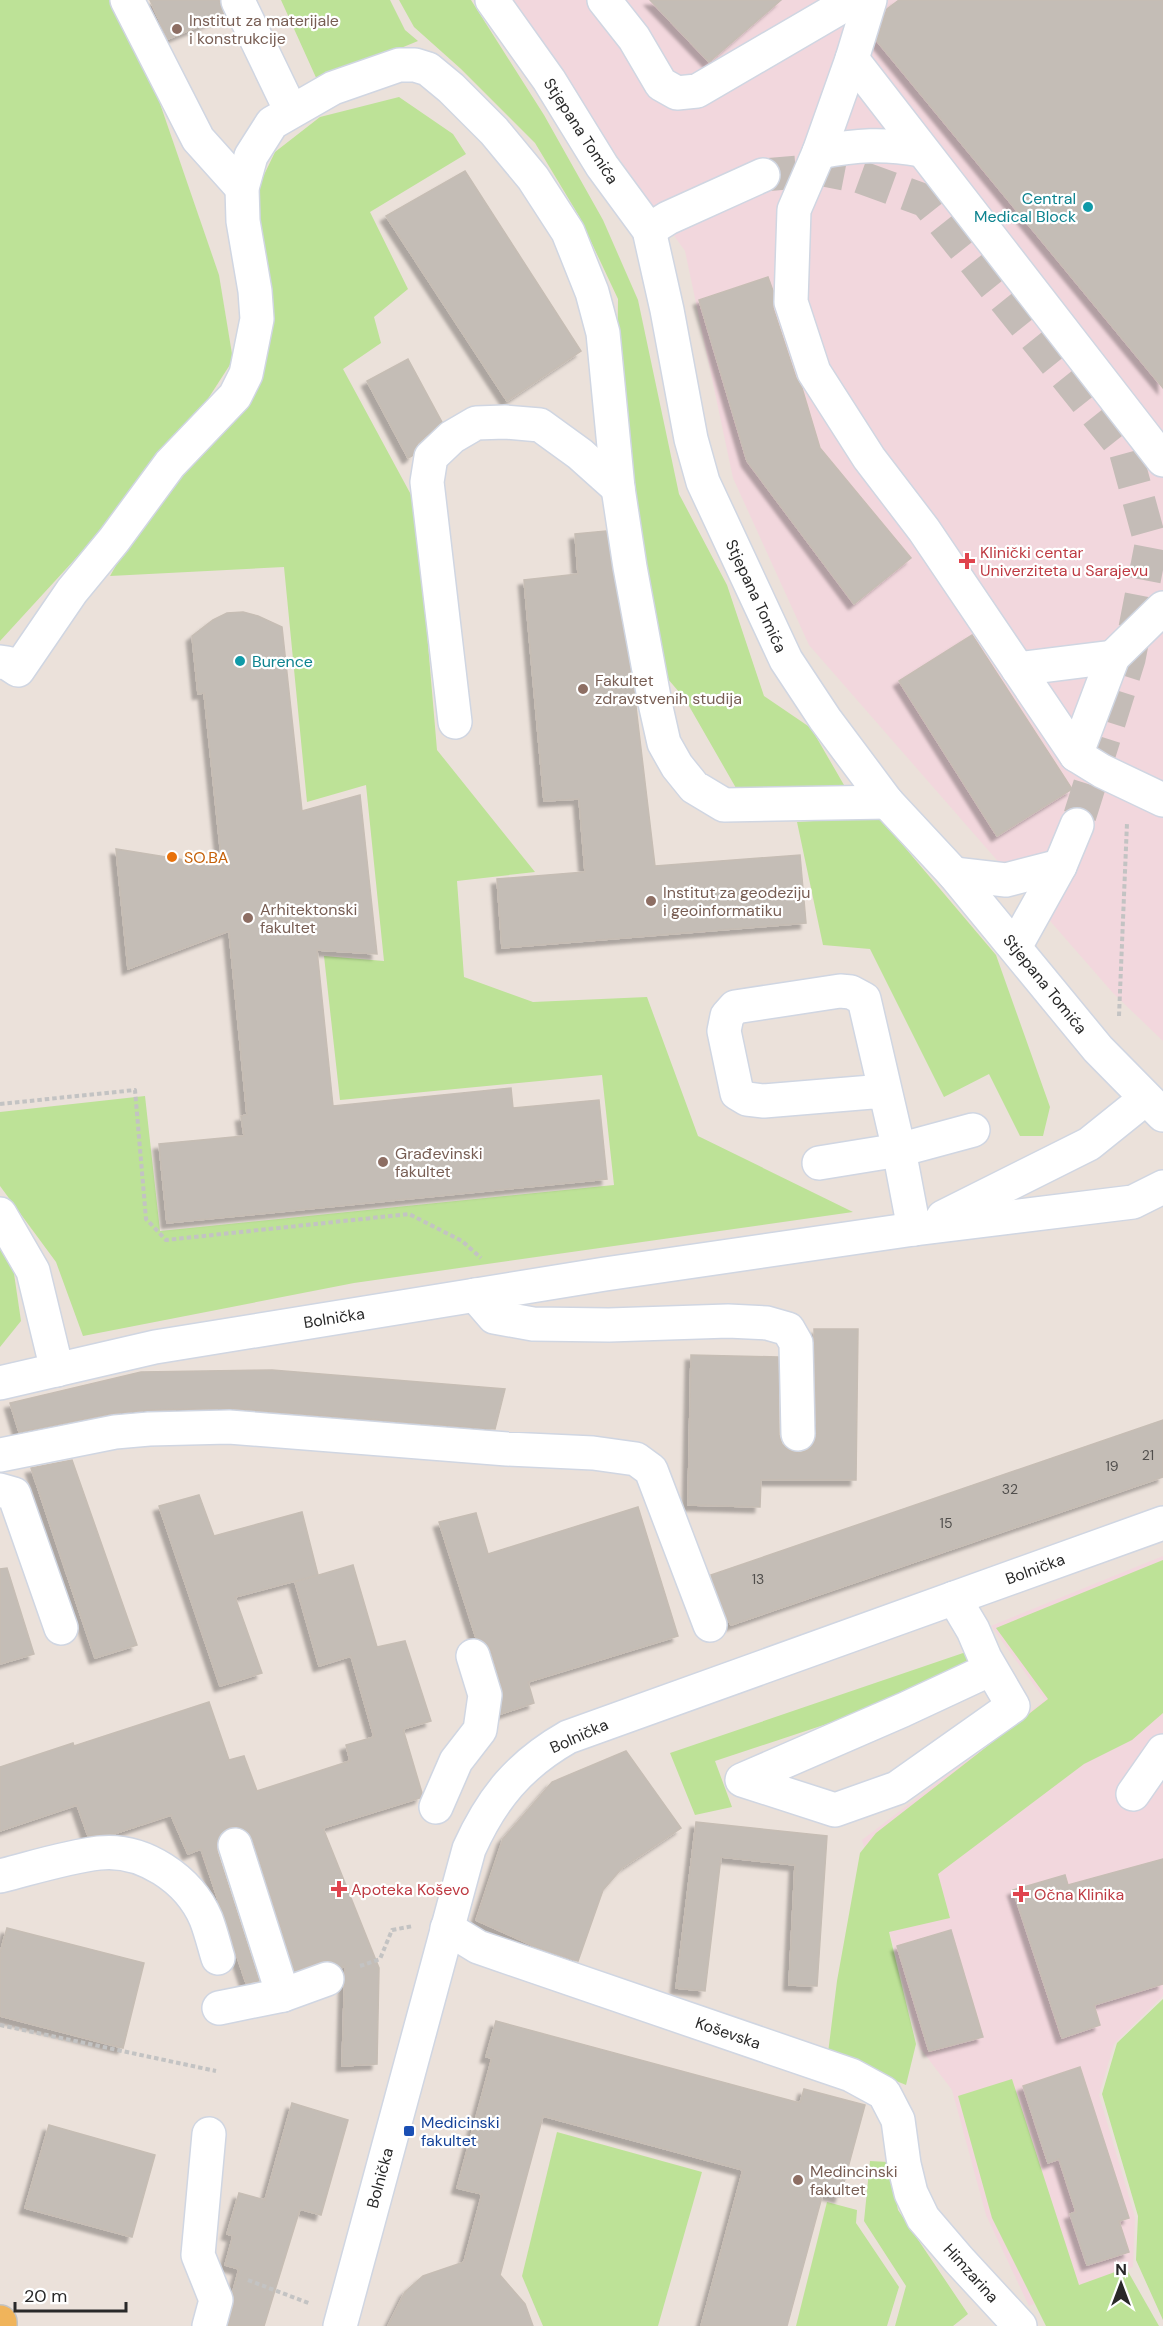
<svg xmlns="http://www.w3.org/2000/svg" width="1163" height="2326" font-family="'DM Sans',sans-serif">
  <style>
    .medical { fill: #f2d7dd }
    .green { fill: #bde297 }
    .building { fill: #c4bdb6; stroke: #c6bdb4; stroke-width: 1.5; filter: url(#shadow) }
    .lines { fill: none; stroke-linecap: round; stroke-linejoin: round }
    .minor-tunnel { stroke: #c4bcb7; stroke-width: 33; stroke-dasharray: 33 16; stroke-linecap: butt }
    .minor-casing { stroke: #d0d6e2; stroke-width: 36 }
    .major-casing { stroke: #c3c3c3; stroke-width: 36 }
    .path { stroke: #c3c3c3; stroke-width: 4; stroke-dasharray: 4.5 3; stroke-linecap: butt }
    .minor { stroke: #fff; stroke-width: 33 }
    .major { stroke: #f0b45b; stroke-width: 33 }
    .education-dot { fill: #8d6e63; stroke: #fff; stroke-width: 2 }
    .culture-dot { fill: #0f9aa8; stroke: #fff; stroke-width: 2 }
    .health-dot { fill: #e0444e; stroke: #fff; stroke-width: 2 }
    .food-dot { fill: #e8710a; stroke: #fff; stroke-width: 2 }
    .transit-dot { fill: #1a4fb4; stroke: #fff; stroke-width: 2 }
    .labels { text-anchor: middle; dominant-baseline: central; stroke-width: 4.5; stroke-linejoin: round; paint-order: stroke }
    .number-label { font-size: 14px; fill: #504e4c }
    .education-label { font-size: 16px; fill: #785e54; stroke: #fff; text-anchor: start }
    .street-label { font-size: 16px; fill: #292929; stroke: #fff }
    .culture-label { font-size: 16px; fill: #0d838f; stroke: #fff; text-anchor: end }
    .health-label { font-size: 16px; fill: #be3a42; stroke: #fff; text-anchor: start }
    .food-label { font-size: 16px; fill: #c56008; stroke: #fff; text-anchor: start }
    .transit-label { font-size: 16px; fill: #164399; stroke: #fff; text-anchor: start }
  </style>
  <defs>
    <filter id="shadow"><feDropShadow dx="-5.5" dy="5.5" stdDeviation="1.5" flood-color="#0004"/></filter>
  </defs>
  <rect width="100%" height="100%" fill="#ebe1da"/>
  <g class="medical">
    <polygon points="506,0 1163,0 1163,1041 1113,993 809,645 733,478 685,251"/>
    <polygon points="1163,1556 1163,1996 1114,2044 1099,2095 1135,2217 1133,2267 1029,2306 986,2215 952,2090 920,2048 894,1947 862,1840 1045,1700 991,1626"/>
  </g>
  <g class="green">
    <polygon points="0,0 119,0 145,60 219,275 233,360 175,450 0,641"/>
    <polygon points="281,0 390,0 405,30 418,41 318,82"/>
    <polygon points="399,0 471,0 544,115 603,220 638,300 679,494 727,585 764,696 811,728 844,785 740,795 685,699 656,665 617,379 618,299 579,216 535,143 461,69 414,27"/>
    <polygon points="399,97 453,134 466,154 370,212 408,289 374,317 381,343 343,369 416,504 437,750 535,872 457,881 464,977 533,1002 647,997 698,1136 853,1212 354,1283 83,1336 56,1262 0,1186 0,1112 145,1096 160,1231 614,1185 602,1075 340,1100 324,956 384,961 366,785 307,802 284,567 110,576 148,509 221,435 255,362 251,202 275,152 320,117"/>
    <polygon points="879,817 996,955 1050,1107 1043,1136 1020,1136 989,1074 944,1097 870,949 823,945 797,822"/>
    <polygon points="0,1244 12,1260 21,1321 0,1347"/>
    <polygon points="1163,1560 1163,1713 1132,1740 1084,1764 938,1874 950,1918 889,1932 916,2044 906,2085 828,2053 837,1981 860,1853 876,1833 1048,1699 996,1628"/>
    <polygon points="969,1651 970,1660 887,1704 715,1761 732,1807 695,1815 670,1753"/>
    <polygon points="1163,1999 1163,2320 1136,2260 1138,2216 1102,2094 1117,2043"/>
    <polygon points="1012,2079 1079,2285 1126,2268 1159,2326 1046,2326 992,2218 958,2096"/>
    <polygon points="557,2132 702,2172 658,2326 543,2326 522,2276"/>
    <polygon points="870,2161 888,2162 898,2210 968,2314 953,2326 895,2326 906,2286 864,2221"/>
    <polygon points="827,2202 857,2210 856,2223 899,2287 887,2326 796,2326"/>
  </g>
  <g class="building">
    <polygon points="150,0 219,0 224,16 168,39"/>
    <polygon points="650,0 781,0 709,62"/>
    <polygon points="899,0 1163,0 1163,388 877,41 887,9"/>
    <polygon points="465,171 581,351 507,401 386,216"/>
    <polygon points="768,277 773,291 773,308 796,378 802,388 820,448 911,558 854,604 747,461 699,300"/>
    <polygon points="408,359 442,422 418,443 412,456 408,458 367,381"/>
    <polygon points="606,531 634,690 655,866 800,855 806,923 502,948 497,879 585,872 579,799 544,801 524,580 578,574 575,534"/>
    <polygon points="243,612 258,616 282,627 302,811 360,795 377,954 317,950 333,1106 511,1088 513,1108 599,1100 607,1179 167,1223 159,1144 244,1136 241,1116 247,1115 229,931 128,969 116,849 222,866 204,693 198,694 192,636 213,620 227,613"/>
    <polygon points="972,635 1072,789 997,836 899,681"/>
    <polygon points="814,1329 858,1329 856,1480 761,1480 760,1507 688,1505 691,1355 778,1357 779,1435 782,1444 789,1450 799,1453 808,1450 814,1443 817,1434"/>
    <polygon points="272,1370 505,1389 495,1429 229,1408 146,1410 113,1413 19,1432 10,1403 141,1372"/>
    <polygon points="1163,1420 1163,1477 731,1625 728,1620 711,1575"/>
    <polygon points="72,1460 137,1645 95,1658 31,1468"/>
    <polygon points="199,1495 214,1536 302,1512 318,1575 235,1597 262,1673 220,1686 159,1506"/>
    <polygon points="638,1507 678,1636 528,1682 534,1703 501,1714 503,1690 491,1650 485,1642 476,1638 439,1522 476,1513 488,1554"/>
    <polygon points="353,1565 377,1647 405,1641 431,1721 403,1729 422,1793 420,1798 323,1828 379,1968 377,2064 342,2066 345,1966 341,1968 331,1961 321,1961 295,1971 253,1839 247,1831 238,1827 229,1827 221,1833 217,1842 217,1851 259,1981 246,1983 201,1849 188,1854 171,1815 114,1834 88,1836 77,1805 0,1831 0,1767 73,1743 74,1746 209,1702 229,1760 244,1756 257,1791 350,1761 346,1745 374,1737 351,1656 319,1666 295,1582"/>
    <polygon points="7,1568 34,1654 0,1664 0,1569"/>
    <polygon points="626,1751 681,1828 622,1868 603,1890 578,1961 534,1946 476,1920 503,1839 552,1782"/>
    <polygon points="696,1822 827,1836 817,1986 789,1985 795,1865 721,1857 705,1991 676,1988"/>
    <polygon points="1163,1859 1163,1984 1094,2005 1100,2025 1062,2038 1013,1890 1065,1875 1068,1885"/>
    <polygon points="7,1928 144,1963 123,2048 0,2016 0,1953"/>
    <polygon points="951,1930 983,2037 929,2051 897,1946"/>
    <polygon points="496,2021 800,2103 804,2089 865,2105 840,2197 823,2193 787,2326 701,2326 743,2170 543,2116 500,2275 525,2304 533,2326 388,2326 405,2292 423,2276 464,2262 482,2194 457,2188 492,2058 486,2057"/>
    <polygon points="1080,2067 1129,2218 1119,2221 1129,2252 1087,2265 1070,2214 1076,2212 1059,2159 1048,2163 1023,2086"/>
    <polygon points="292,2103 348,2120 321,2215 300,2209 264,2326 228,2326 234,2305 233,2291 239,2269 225,2265 233,2236 227,2234 239,2193 265,2200"/>
    <polygon points="49,2125 155,2155 132,2237 25,2208"/>
  </g>
  <g class="lines">
    <polyline class="minor-tunnel" points="763,175 824,170 860,177 926,201 1125,450 1151,545 1129,659 1077,825"/>
    <g class="minor-casing">
      <g id="minor">
        <polyline points="127,0 198,139 242,188"/>
        <polyline points="492,0 549,80 602,166 649,230 667,310 691,439 703,482 786,660 825,719 887,802 954,874 1098,1049 1163,1115"/>
        <polyline points="604,0 634,38 661,84 677,93 697,91 853,0"/>
        <polyline points="870,0 852,59 819,152 794,210 791,302 814,372 869,458 924,530 1076,755 1102,771 1163,800"/>
        <polyline points="238,1 291,111"/>
        <polyline points="852,59 1163,460"/>
        <path d="M 819,152 C 857,145 883,143 921,150"/>
        <polyline points="649,230 668,218 763,175"/>
        <polyline points="0,662 7,663 18,670 72,591 114,540 170,464 235,396 246,374 257,319 255,291 243,221 242,188 251,156 272,123 333,88 399,65 415,65 428,69 451,88 494,131 533,178 568,232 592,292 603,333 618,488 630,567 655,703 664,743 677,766 694,787 724,805 887,802"/>
        <polyline points="1018,669 1113,657"/>
        <polyline points="455,722 427,482 431,457 452,437 476,423 505,422 540,425 580,454 618,488"/>
        <polyline points="1076,755 1113,657 1163,608"/>
        <polyline points="954,874 1006,880 1060,866"/>
        <polyline points="1015,947 1060,866 1077,825"/>
        <polyline points="884,1091 764,1101 747,1099 737,1093 724,1031 727,1016 735,1007 840,991 851,992 864,999 899,1150 914,1229"/>
        <polyline points="819,1163 899,1150 973,1130"/>
        <polyline points="0,1214 33,1271 57,1370"/>
        <polyline points="943,1217 1089,1144 1145,1099"/>
        <polyline points="475,1295 494,1317 533,1324 609,1325 728,1321 767,1323 788,1329 796,1343 798,1434"/>
        <polyline points="0,1383 155,1347 605,1274 914,1229 1133,1202 1163,1187"/>
        <polyline points="0,1455 115,1432 149,1429 229,1427 507,1449 593,1453 636,1459 651,1470 710,1625"/>
        <polyline points="0,1490 14,1494 61,1628"/>
        <polyline points="954,1598 973,1630 985,1658 1013,1706 897,1788 835,1810 742,1780 903,1710 991,1669"/>
        <polyline points="1133,1794 1163,1751"/>
        <polyline points="436,1807 456,1761 480,1730 485,1695 473,1656"/>
        <polyline points="235,1845 283,1995"/>
        <path d="M 0,1876 C 32,1868 66,1857 99,1853 C 143,1848 189,1879 206,1919 C 211,1932 214,1945 218,1958"/>
        <polyline points="447,1928 478,1947 851,2075 884,2093 898,2120 904,2164 911,2193 923,2218 959,2260 1020,2326"/>
        <polyline points="219,2008 283,1995 327,1979"/>
        <polyline points="209,2134 198,2255 216,2300 209,2326"/>
        <path d="M 340,2326 L 469,1849 C 492,1798 519,1765 568,1737 L 1163,1523"/>
      </g>
    </g>
    <g class="major-casing">
      <polyline id="major" points="0,2322 0,2326"/>
    </g>
    <g class="path">
      <polyline points="1119,1016 1127,823"/>
      <polyline points="0,1104 135,1090 146,1219 166,1240 409,1214 462,1241 481,1258"/>
      <polyline points="360,1966 380,1959 392,1930 413,1926"/>
      <polyline points="0,2025 216,2071"/>
      <polyline points="248,2280 311,2304"/>
    </g>
    <use href="#minor" class="minor"/>
    <use href="#major" class="major"/>
  </g>
  <g class="education-dot">
    <circle cx="177" cy="29" r="6"/>
    <circle cx="583" cy="689" r="6"/>
    <circle cx="651" cy="901" r="6"/>
    <circle cx="248" cy="918" r="6"/>
    <circle cx="383" cy="1162" r="6"/>
    <circle cx="798" cy="2180" r="6"/>
  </g>
  <g class="culture-dot">
    <circle cx="1088" cy="207" r="6"/>
    <circle cx="240" cy="661" r="6"/>
  </g>
  <g class="health-dot">
    <path d="M964 552h6v6h6v6h-6v6h-6v-6h-6v-6h6z"/>
    <path d="M336 1880h6v6h6v6h-6v6h-6v-6h-6v-6h6z"/>
    <path d="M1018 1885h6v6h6v6h-6v6h-6v-6h-6v-6h6z"/>
  </g>
  <circle class="food-dot" cx="172" cy="857" r="6"/>
  <rect class="transit-dot" x="403" y="2125" width="12" height="12" rx="3"/>
  <g class="labels">
    <g class="number-label">
      <text x="1148" y="1455">21</text>
      <text x="1112" y="1466">19</text>
      <text x="1010" y="1489">32</text>
      <text x="946" y="1523">15</text>
      <text x="758" y="1579">13</text>
    </g>
    <g class="education-label">
      <text x="189" y="20">Institut za materijale<tspan x="189" dy="18">i konstrukcije</tspan></text>
      <text x="595" y="680">Fakultet<tspan x="595" dy="18">zdravstvenih studija</tspan></text>
      <text x="663" y="892">Institut za geodeziju<tspan x="663" dy="18">i geoinformatiku</tspan></text>
      <text x="260" y="909">Arhitektonski<tspan x="260" dy="18">fakultet</tspan></text>
      <text x="395" y="1153">Građevinski<tspan x="395" dy="18">fakultet</tspan></text>
      <text x="810" y="2171">Medincinski<tspan x="810" dy="18">fakultet</tspan></text>
    </g>
    <g class="street-label">
      <text transform="translate(581 131) rotate(57)">Stjepana Tomića</text>
      <text transform="translate(756 596) rotate(65)">Stjepana Tomića</text>
      <text transform="translate(1045 984) rotate(51)">Stjepana Tomića</text>
      <text transform="translate(334 1318) rotate(-9)">Bolnička</text>
      <text transform="translate(1035 1569) rotate(-20)">Bolnička</text>
      <text transform="translate(579 1736) rotate(-24)">Bolnička</text>
      <text transform="translate(728 2033) rotate(19)">Koševska</text>
      <text transform="translate(380 2178) rotate(-75)">Bolnička</text>
      <text transform="translate(971 2273) rotate(48)">Himzarina</text>
    </g>
    <g class="culture-label">
      <text x="1076" y="198">Central<tspan x="1076" dy="18">Medical Block</tspan></text>
      <text x="252" y="661" text-anchor="start">Burence</text>
    </g>
    <g class="health-label">
      <text x="980" y="552">Klinički centar<tspan x="980" dy="18">Univerziteta u Sarajevu</tspan></text>
      <text x="351" y="1889">Apoteka Koševo</text>
      <text x="1034" y="1894">Očna Klinika</text>
    </g>
    <g class="food-label">
      <text x="184" y="857">SO.BA</text>
    </g>
    <g class="transit-label">
      <text x="421" y="2122">Medicinski<tspan x="421" dy="18">fakultet</tspan></text>
    </g>
  </g>
  <g transform="translate(1121 2284)" stroke="#ffffff" stroke-width="4.5" paint-order="stroke">
  <path d="M0-4.5L10 22L0 15L-10 22Z" fill="#292929"/>
  <text y="-9" font-size="16" font-weight="bold" text-anchor="middle" fill="#292929">N</text>
  </g>
  <path d="M15 2302v9h111v-9" fill="none" stroke="#292929" stroke-width="3"/>
  <text x="24" y="2302" font-size="18" fill="#292929" stroke="#ffffff" stroke-width="4.5" paint-order="stroke">20 m</text>
</svg>
